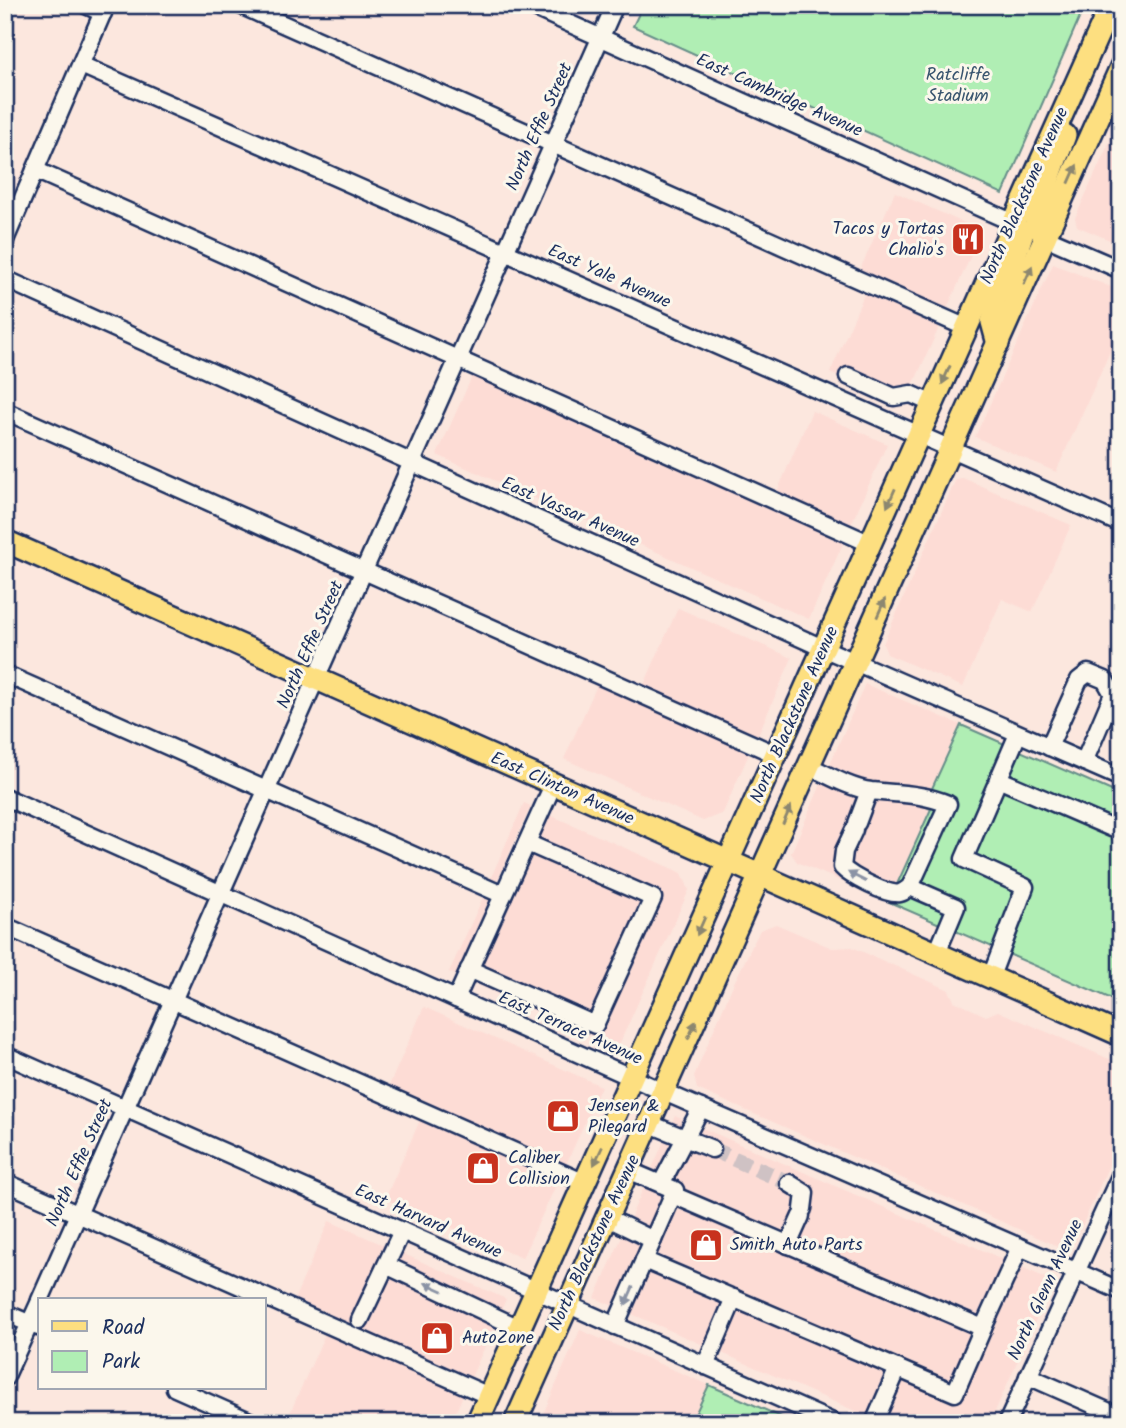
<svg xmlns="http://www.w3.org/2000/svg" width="1126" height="1428" font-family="Kalam,sans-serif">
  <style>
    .built { fill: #fddcd5 }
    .green { fill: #b0eeb4; stroke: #668e89; stroke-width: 2 }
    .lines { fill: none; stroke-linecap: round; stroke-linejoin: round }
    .minor-tunnel { stroke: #cfc2c4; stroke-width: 16; stroke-dasharray: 16 8; stroke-linecap: butt }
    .minor-casing { stroke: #1b2f5e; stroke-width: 21 }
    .major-casing { stroke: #1b2f5e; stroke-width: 26 }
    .minor { stroke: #fbf7ec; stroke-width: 16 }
    .major { stroke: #fddf80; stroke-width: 21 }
    .oneway { fill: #8c876f }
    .oneway2 { fill: #8b93a5 }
    .labels { text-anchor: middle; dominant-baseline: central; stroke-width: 6; stroke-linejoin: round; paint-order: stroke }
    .park-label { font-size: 18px; fill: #39556f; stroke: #fbf7ec }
    .street-label { font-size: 18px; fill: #1b2f5e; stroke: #fbf7ec }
    .poi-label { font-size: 18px; fill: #1b2f5e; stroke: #fbf7ec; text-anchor: start }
  </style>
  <rect width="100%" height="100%" fill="#fce7de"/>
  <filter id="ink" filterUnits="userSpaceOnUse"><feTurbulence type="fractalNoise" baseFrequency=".0143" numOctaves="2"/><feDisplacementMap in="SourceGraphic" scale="14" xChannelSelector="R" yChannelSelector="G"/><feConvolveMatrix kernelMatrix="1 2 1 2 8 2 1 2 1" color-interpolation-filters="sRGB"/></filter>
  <g filter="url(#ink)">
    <g class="built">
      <polygon points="1121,117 1121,245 1077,226 1075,218"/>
      <polygon points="895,192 975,228 979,238 945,313 858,274"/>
      <polygon points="1053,264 1121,291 1121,327 1056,472 975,437"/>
      <polygon points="866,290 941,323 904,405 830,373"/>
      <polygon points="474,372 846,537 809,619 437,455"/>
      <polygon points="812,411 887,444 850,527 776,494"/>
      <polygon points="963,478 1071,525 1032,612 1002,599 963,687 887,654 883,644 956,479"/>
      <polygon points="678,608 792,658 757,737 643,687"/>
      <polygon points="865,684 961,725 925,805 931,809 889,902 797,862 791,853"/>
      <polygon points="597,685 747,751 748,756 723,813 703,821 564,759"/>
      <polygon points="524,803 531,806 498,879 489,882"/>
      <polygon points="550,815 682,873 689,890 618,1047 449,972 485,893 510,904"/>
      <polygon points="776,924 832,948 852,947 949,990 954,1001 986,1016 998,1011 1121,1064 1121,1138 1074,1244 1062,1248 697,1089 694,1076 732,987 760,930"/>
      <polygon points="424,1007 601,1086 565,1167 388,1088"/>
      <polygon points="675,1116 1053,1281 990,1423 883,1423 595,1298"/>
      <polygon points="421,1118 559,1179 522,1258 385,1199"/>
      <polygon points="329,1221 506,1299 470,1380 293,1302"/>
      <polygon points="580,1330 709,1385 691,1423 539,1423"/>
      <polygon points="326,1332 464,1393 451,1423 312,1423 290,1413"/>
    </g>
    <g class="green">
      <polygon points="643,5 1085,5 1003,194 633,26"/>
      <polygon points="961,725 1121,795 1121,1003 889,902 931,809 924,806"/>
      <polygon points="709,1385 795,1423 691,1423"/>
    </g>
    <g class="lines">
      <polyline class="minor-tunnel" points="712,1149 789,1183"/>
      <g class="minor-casing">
        <g id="minor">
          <polyline points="86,5 103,13"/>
          <polyline points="240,5 967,328"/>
          <polyline points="528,5 1014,223"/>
          <polyline points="81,65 1121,524"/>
          <polyline points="35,170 871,544"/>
          <polyline points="1045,237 1121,270"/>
          <polyline points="5,240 106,5"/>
          <polyline points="5,279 825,649 1121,778"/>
          <polyline points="848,376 894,397 911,394 933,404"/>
          <polyline points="5,411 777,755"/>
          <polyline points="5,674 503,895"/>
          <polyline points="1049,747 1079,680 1088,673 1105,680 1113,694 1084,762"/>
          <path d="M 809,766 C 828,775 850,788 871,791 C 898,794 922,793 948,804 L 910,887 L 956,907 L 936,955"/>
          <polyline points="998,779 1121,832"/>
          <polyline points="5,797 664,1092 1121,1291"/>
          <polyline points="857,823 869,791"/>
          <path d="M 854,830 L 844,851 L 842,867 C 850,876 888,896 900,893 C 904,892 907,889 910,887"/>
          <polyline points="5,926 585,1183"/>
          <polyline points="469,969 595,1025 653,898 527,843"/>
          <polyline points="990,979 1025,887 964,859 1018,734"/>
          <polyline points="456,999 553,785"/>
          <polyline points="5,1055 835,1423"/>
          <polyline points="650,1124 712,1149"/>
          <polyline points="5,1182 489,1396"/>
          <polyline points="789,1183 805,1193 803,1209"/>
          <polyline points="661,1184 701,1108"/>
          <polyline points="606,1217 653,1240"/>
          <polyline points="788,1245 801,1216"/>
          <polyline points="644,1260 955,1393 983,1328 673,1195"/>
          <polyline points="388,1266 519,1328"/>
          <polyline points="40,1300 615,5"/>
          <polyline points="5,1313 38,1327"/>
          <polyline points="360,1320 402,1231"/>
          <polyline points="615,1326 675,1190 628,1170"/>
          <polyline points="983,1328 1020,1247"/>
          <polyline points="705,1366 734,1298"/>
          <polyline points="1028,1376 1121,1417"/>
          <polyline points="5,1378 40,1301"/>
          <polyline points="175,1388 254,1423"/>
          <polyline points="874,1423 898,1368"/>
          <polyline points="1007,1423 1121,1174"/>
        </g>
      </g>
      <g class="major-casing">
        <g id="major">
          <polyline points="1045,237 1036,224 1036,213 1065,135"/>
          <polyline points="998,344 992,322 1022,235 1014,223"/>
          <polyline points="5,541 1121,1035"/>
          <polyline points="477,1423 1111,5"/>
          <polyline points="515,1423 1121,67"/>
        </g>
      </g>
      <use href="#minor" class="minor"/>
      <use href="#major" class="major"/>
    </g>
    <defs><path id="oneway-solid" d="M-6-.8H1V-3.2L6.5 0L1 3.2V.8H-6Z" transform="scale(1.75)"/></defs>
    <g class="oneway">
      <use href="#oneway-solid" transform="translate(1073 174) rotate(-66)"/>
      <use href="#oneway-solid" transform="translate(1028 275) rotate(-66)"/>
      <use href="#oneway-solid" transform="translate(946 375) rotate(114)"/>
      <use href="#oneway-solid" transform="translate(891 498) rotate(114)"/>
      <use href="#oneway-solid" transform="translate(881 608) rotate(-66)"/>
      <use href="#oneway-solid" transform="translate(787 815) rotate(-66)"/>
      <use href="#oneway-solid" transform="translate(701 926) rotate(114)"/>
      <use href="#oneway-solid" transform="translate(692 1030) rotate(-66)"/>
      <use href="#oneway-solid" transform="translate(598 1156) rotate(115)"/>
    </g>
    <g class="oneway2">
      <use href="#oneway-solid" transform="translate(857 877) rotate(-153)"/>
      <use href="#oneway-solid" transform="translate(434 1287) rotate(-156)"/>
      <use href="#oneway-solid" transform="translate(629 1296) rotate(114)"/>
    </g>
  </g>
  <defs>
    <g id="restaurant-square" transform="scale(1.75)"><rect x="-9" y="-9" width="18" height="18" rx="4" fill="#c8321e" stroke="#fbf7ec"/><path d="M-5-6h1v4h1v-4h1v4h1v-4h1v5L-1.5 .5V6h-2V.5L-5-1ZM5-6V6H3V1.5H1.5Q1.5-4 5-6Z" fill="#fff"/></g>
    <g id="shop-square" transform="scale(1.75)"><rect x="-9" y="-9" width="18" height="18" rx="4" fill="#c8321e" stroke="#fbf7ec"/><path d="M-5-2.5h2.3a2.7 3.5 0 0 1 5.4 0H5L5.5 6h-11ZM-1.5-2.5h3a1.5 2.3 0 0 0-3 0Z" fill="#fff"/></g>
  </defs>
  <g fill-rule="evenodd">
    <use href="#restaurant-square" x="968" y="239"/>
    <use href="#shop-square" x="563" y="1116"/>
    <use href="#shop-square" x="483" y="1168"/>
    <use href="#shop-square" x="706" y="1245"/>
    <use href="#shop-square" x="437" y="1338"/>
  </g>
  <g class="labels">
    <g class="park-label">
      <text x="958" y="75">Ratcliffe<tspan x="958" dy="21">Stadium</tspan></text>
    </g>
    <g class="street-label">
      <text transform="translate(779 96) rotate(24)">East Cambridge Avenue</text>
      <text transform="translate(540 127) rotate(-66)">North Effie Street</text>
      <text transform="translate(1025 196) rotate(-66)">North Blackstone Avenue</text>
      <text transform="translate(609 277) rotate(24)">East Yale Avenue</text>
      <text transform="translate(570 513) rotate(24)">East Vassar Avenue</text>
      <text transform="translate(311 645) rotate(-66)">North Effie Street</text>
      <text transform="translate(795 715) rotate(-66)">North Blackstone Avenue</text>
      <text transform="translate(562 789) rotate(24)">East Clinton Avenue</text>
      <text transform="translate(570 1029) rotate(24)">East Terrace Avenue</text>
      <text transform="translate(80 1163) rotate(-66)">North Effie Street</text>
      <text transform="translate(428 1222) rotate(24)">East Harvard Avenue</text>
      <text transform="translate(595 1243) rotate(-65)">North Blackstone Avenue</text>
      <text transform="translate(1046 1290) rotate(-65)">North Glenn Avenue</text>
    </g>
    <g class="poi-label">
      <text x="944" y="229" text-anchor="end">Tacos y Tortas<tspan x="944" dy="21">Chalio's</tspan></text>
      <text x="588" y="1106">Jensen &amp;<tspan x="588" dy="21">Pilegard</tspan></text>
      <text x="508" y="1158">Caliber<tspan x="508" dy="21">Collision</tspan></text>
      <text x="730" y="1245">Smith Auto Parts</text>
      <text x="462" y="1338">AutoZone</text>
    </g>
  </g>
  <rect width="1126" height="1428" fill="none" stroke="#fbf7ec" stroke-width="28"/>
  <rect x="14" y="14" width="1098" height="1400" fill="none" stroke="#1b2f5e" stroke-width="2.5" filter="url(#ink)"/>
  <rect x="38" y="1298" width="228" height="91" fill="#fbf7ec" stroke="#a1a7b3" stroke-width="2"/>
  <rect x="52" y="1321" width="35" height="10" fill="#fddf80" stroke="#a1a7b3" stroke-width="2"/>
  <text x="102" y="1334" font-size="21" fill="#1b2f5e">Road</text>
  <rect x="52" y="1351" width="35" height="21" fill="#b0eeb4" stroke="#a1a7b3" stroke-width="2"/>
  <text x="102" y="1368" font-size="21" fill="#1b2f5e">Park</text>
</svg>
